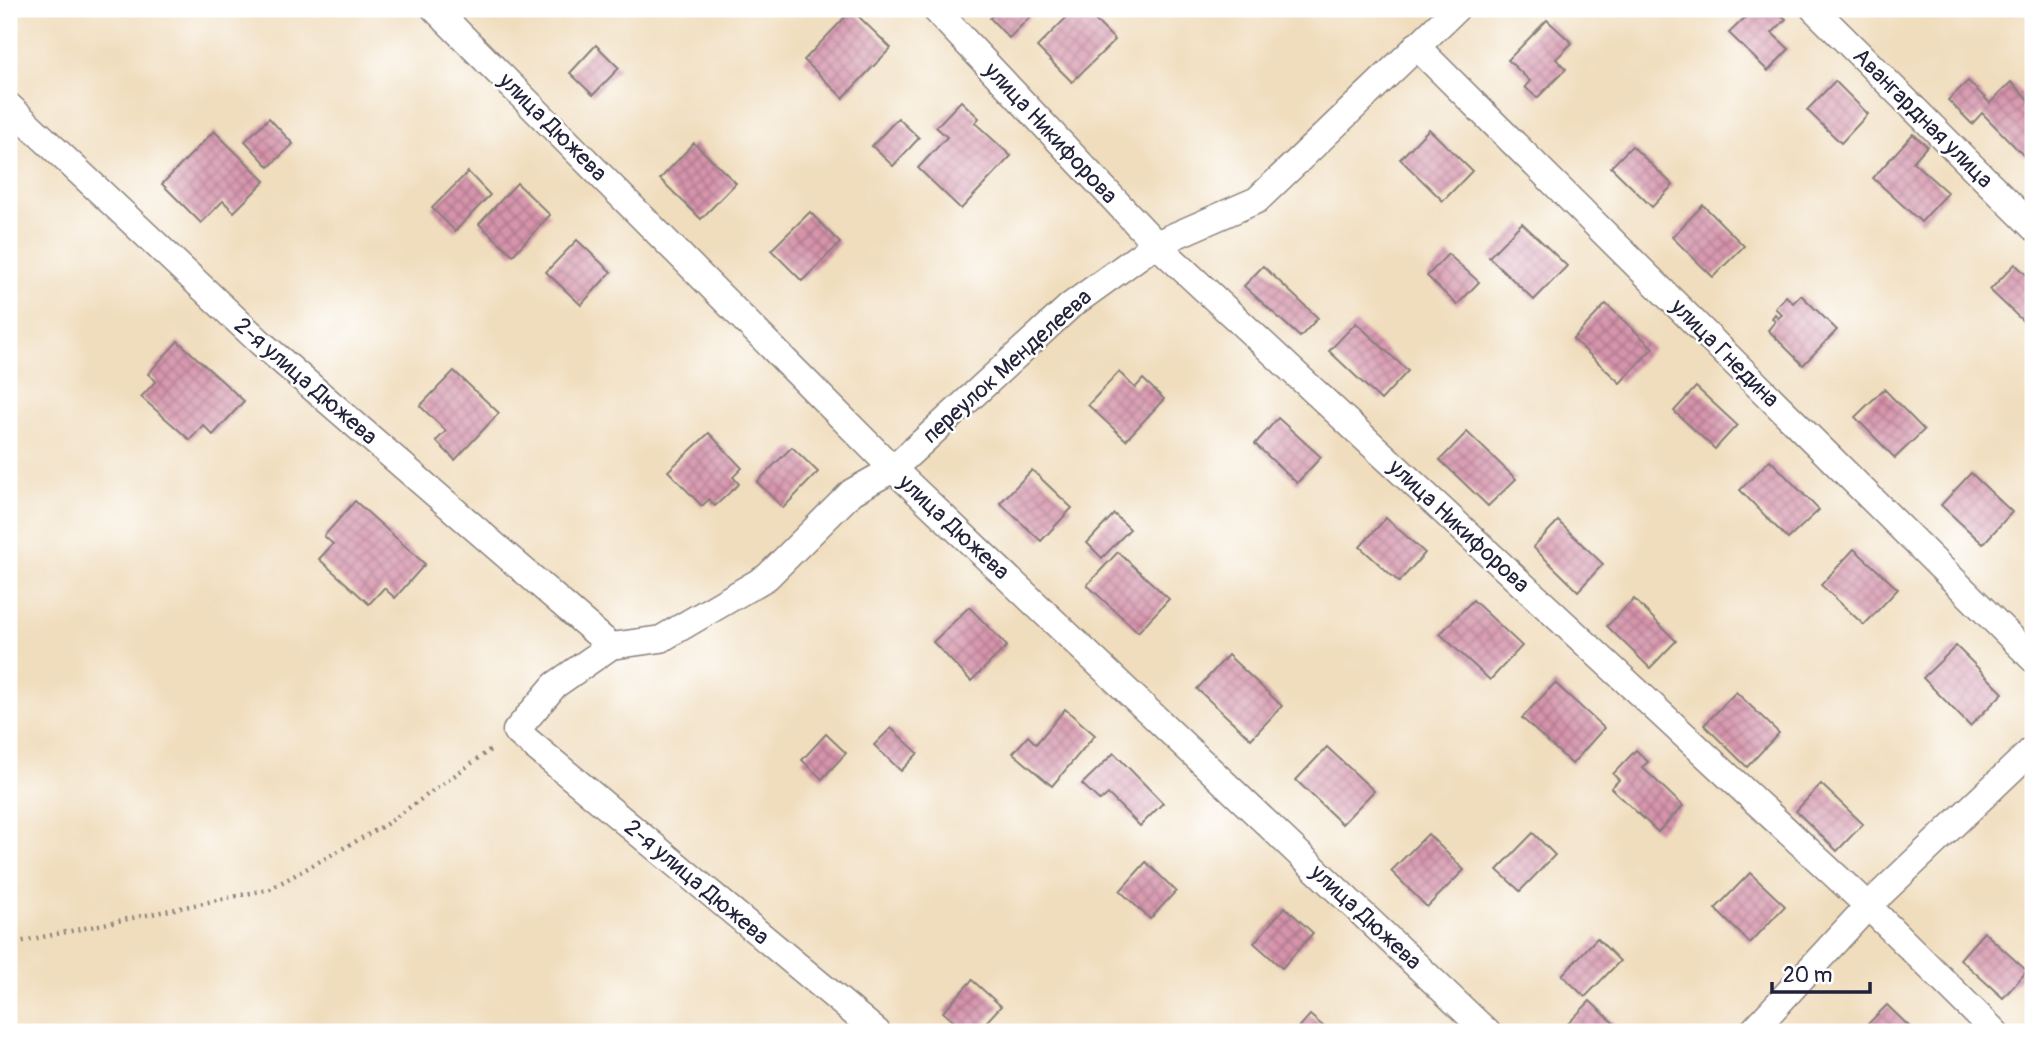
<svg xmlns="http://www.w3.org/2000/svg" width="2042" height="1041" font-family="Pangolin,sans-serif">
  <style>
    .building { fill: url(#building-cross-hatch) }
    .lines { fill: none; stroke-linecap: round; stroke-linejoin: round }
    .minor-casing { stroke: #89807c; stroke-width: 29 }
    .path { stroke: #89807c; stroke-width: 4.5; stroke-dasharray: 2 5; stroke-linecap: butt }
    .minor { stroke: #fff; stroke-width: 26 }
    .labels { text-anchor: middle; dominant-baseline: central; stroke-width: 5; stroke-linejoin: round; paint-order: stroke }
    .street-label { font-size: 23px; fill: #22223b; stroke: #fff }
  </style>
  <defs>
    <pattern id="building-cross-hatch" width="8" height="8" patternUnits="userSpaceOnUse" patternTransform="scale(1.75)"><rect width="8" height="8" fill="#d694ab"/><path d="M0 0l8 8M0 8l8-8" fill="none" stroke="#ad788c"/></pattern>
  </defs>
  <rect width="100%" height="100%" fill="#fff"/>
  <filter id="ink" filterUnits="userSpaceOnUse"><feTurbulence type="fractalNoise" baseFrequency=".0143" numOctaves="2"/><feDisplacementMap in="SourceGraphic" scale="14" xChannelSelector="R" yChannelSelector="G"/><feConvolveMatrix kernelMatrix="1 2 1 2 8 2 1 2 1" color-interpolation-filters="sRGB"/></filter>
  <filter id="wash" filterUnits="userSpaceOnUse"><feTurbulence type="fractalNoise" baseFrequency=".00686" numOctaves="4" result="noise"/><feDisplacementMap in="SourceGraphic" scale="28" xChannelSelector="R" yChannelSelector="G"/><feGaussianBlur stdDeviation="1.57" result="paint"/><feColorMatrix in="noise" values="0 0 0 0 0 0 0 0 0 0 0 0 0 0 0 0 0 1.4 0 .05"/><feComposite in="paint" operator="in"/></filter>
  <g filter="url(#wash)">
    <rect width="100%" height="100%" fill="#f0ddbd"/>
    <g id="blocks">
      <g class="building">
        <polygon points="999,9 1038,9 1009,38 990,18"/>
        <polygon points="1075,9 1084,9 1115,40 1072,82 1037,47"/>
        <polygon points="1754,9 1775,9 1786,19 1772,33 1789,49 1768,71 1729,33"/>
        <polygon points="852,10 891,48 843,98 804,60"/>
        <polygon points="1547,20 1572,43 1556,59 1566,69 1537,98 1525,87 1530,81 1508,60"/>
        <polygon points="596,45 619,68 593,95 570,73"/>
        <polygon points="1835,81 1868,114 1841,143 1807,110"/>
        <polygon points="1968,81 1990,103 2011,82 2033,104 2033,161 2031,163 1982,113 1972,124 1948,100"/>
        <polygon points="961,101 979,118 975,123 1011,156 961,209 918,168 947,137 936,127"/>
        <polygon points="269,118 293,144 269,167 245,141"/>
        <polygon points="898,118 919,138 893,166 872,146"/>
        <polygon points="1429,129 1472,171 1443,201 1400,159"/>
        <polygon points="214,131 265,181 234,212 223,201 201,223 162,184"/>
        <polygon points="1913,134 1927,146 1913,162 1948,193 1921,222 1873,178"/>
        <polygon points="694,143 736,183 701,219 660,179"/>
        <polygon points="1632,146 1673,185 1652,207 1611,167"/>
        <polygon points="468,172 490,195 455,231 432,208"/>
        <polygon points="517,183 550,215 513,255 479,224"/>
        <polygon points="1703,205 1744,246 1713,277 1672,237"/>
        <polygon points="810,212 840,243 802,281 771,250"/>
        <polygon points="1522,223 1567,266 1534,300 1489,257"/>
        <polygon points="577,240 611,272 581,305 546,272"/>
        <polygon points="1448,254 1479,282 1457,305 1427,276"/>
        <polygon points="2015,264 2033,281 2033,320 2028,326 1990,290"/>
        <polygon points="1263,266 1318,318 1300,337 1244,286"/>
        <polygon points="1801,295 1837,330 1803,365 1768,330 1775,322 1772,318 1775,314 1778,318 1782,315 1775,308 1786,296 1793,303"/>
        <polygon points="1606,304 1653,348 1620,383 1573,339"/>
        <polygon points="1356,323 1408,371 1381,400 1329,351"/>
        <polygon points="178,341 244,401 213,435 203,425 190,440 141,397 156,381 148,374"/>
        <polygon points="454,371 499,413 455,460 436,441 446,431 420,406"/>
        <polygon points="1119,372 1135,388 1143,379 1164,399 1126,440 1088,405"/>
        <polygon points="1696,387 1737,425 1715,449 1674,411"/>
        <polygon points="1884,389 1924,430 1895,458 1855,417"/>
        <polygon points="1278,418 1321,457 1297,483 1255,444"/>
        <polygon points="1467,432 1516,479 1488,506 1440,460"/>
        <polygon points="709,433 742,468 733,477 739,484 715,506 709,499 702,506 668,471"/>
        <polygon points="792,447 818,472 783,508 757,482"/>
        <polygon points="1770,460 1819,510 1788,539 1740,490"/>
        <polygon points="1032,470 1072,508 1041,541 1000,503"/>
        <polygon points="1971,473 2012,512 1983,544 1941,505"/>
        <polygon points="355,501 425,564 395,598 384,588 369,604 319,559 333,544 324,536"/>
        <polygon points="1114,514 1130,529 1102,558 1087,543"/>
        <polygon points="1386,518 1425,553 1399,582 1360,547"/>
        <polygon points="1558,521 1603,564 1578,591 1533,547"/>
        <polygon points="1854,549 1898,589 1864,625 1821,585"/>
        <polygon points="1118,552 1169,599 1138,632 1087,585"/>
        <polygon points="1634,599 1676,641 1650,668 1607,626"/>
        <polygon points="1473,600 1522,646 1490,680 1440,634"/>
        <polygon points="969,607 1007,646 971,681 933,642"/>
        <polygon points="1956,646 2003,693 1970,726 1923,678"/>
        <polygon points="1228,655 1282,706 1251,739 1197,689"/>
        <polygon points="1555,683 1604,728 1572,764 1522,718"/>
        <polygon points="1736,692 1779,733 1747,767 1704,725"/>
        <polygon points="1065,709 1095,735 1052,786 1013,753 1028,736 1036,744"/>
        <polygon points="891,728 918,753 901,771 874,745"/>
        <polygon points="826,734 846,753 822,779 802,760"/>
        <polygon points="1327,747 1374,791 1342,824 1296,780"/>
        <polygon points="1636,750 1648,762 1642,767 1683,806 1658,832 1611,788 1619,780 1613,774"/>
        <polygon points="1114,753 1163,803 1140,826 1108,794 1100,801 1082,784"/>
        <polygon points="1821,784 1863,824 1837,851 1796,811"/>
        <polygon points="1533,833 1555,855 1520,891 1497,870"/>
        <polygon points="1428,834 1464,870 1427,907 1391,871"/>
        <polygon points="1146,862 1176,891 1150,919 1120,891"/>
        <polygon points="1750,873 1785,906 1750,943 1715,909"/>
        <polygon points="1285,907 1313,933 1282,968 1254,943"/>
        <polygon points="1984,932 2027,971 2003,998 1960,959"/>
        <polygon points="1597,938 1620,961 1585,997 1562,975"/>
        <polygon points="972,980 1001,1006 977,1032 966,1032 943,1012"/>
        <polygon points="1590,1001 1623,1032 1560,1032"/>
        <polygon points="1887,1005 1915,1032 1860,1032"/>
        <polygon points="1310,1015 1330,1032 1295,1032"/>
      </g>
    </g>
  </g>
  <g filter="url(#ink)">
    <use href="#blocks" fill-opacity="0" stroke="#89807c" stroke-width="2"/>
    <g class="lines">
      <g class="minor-casing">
        <g id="minor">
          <polyline points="435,9 893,469 1487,1032"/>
          <polyline points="935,9 1156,244 1868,906 1995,1032"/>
          <polyline points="1814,9 2033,227"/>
          <polyline points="1416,46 2033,659"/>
          <polyline points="9,106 261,343 611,646"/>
          <polyline points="877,1032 516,731 555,685 611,646 661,639 767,577 852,492 893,469 1070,306 1156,244 1257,200 1456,9"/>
          <polyline points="1752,1032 1868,906 2033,749"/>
        </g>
      </g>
      <polyline class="path" points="9,944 270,889 385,825 493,748"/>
      <use href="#minor" class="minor"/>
    </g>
  </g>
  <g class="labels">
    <g class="street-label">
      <text transform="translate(1923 118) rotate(45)">Авангардная улица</text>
      <text transform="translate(553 127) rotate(45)">улица Дюжева</text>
      <text transform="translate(1051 133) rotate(47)">улица Никифорова</text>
      <text transform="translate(1725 353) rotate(45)">улица Гнедина</text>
      <text transform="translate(1007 366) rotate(-42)">переулок Менделеева</text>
      <text transform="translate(306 381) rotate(41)">2-я улица Дюжева</text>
      <text transform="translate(1459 526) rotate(43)">улица Никифорова</text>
      <text transform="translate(954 527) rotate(43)">улица Дюжева</text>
      <text transform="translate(697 882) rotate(40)">2-я улица Дюжева</text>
      <text transform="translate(1366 917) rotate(43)">улица Дюжева</text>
    </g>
  </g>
  <rect width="2042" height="1041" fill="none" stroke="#fff" stroke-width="35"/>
  <path d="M1772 982v10h98v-10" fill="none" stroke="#22223b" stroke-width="3.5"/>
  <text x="1783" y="982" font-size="21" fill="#22223b" stroke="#ffffff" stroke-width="5" paint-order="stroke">20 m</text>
</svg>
